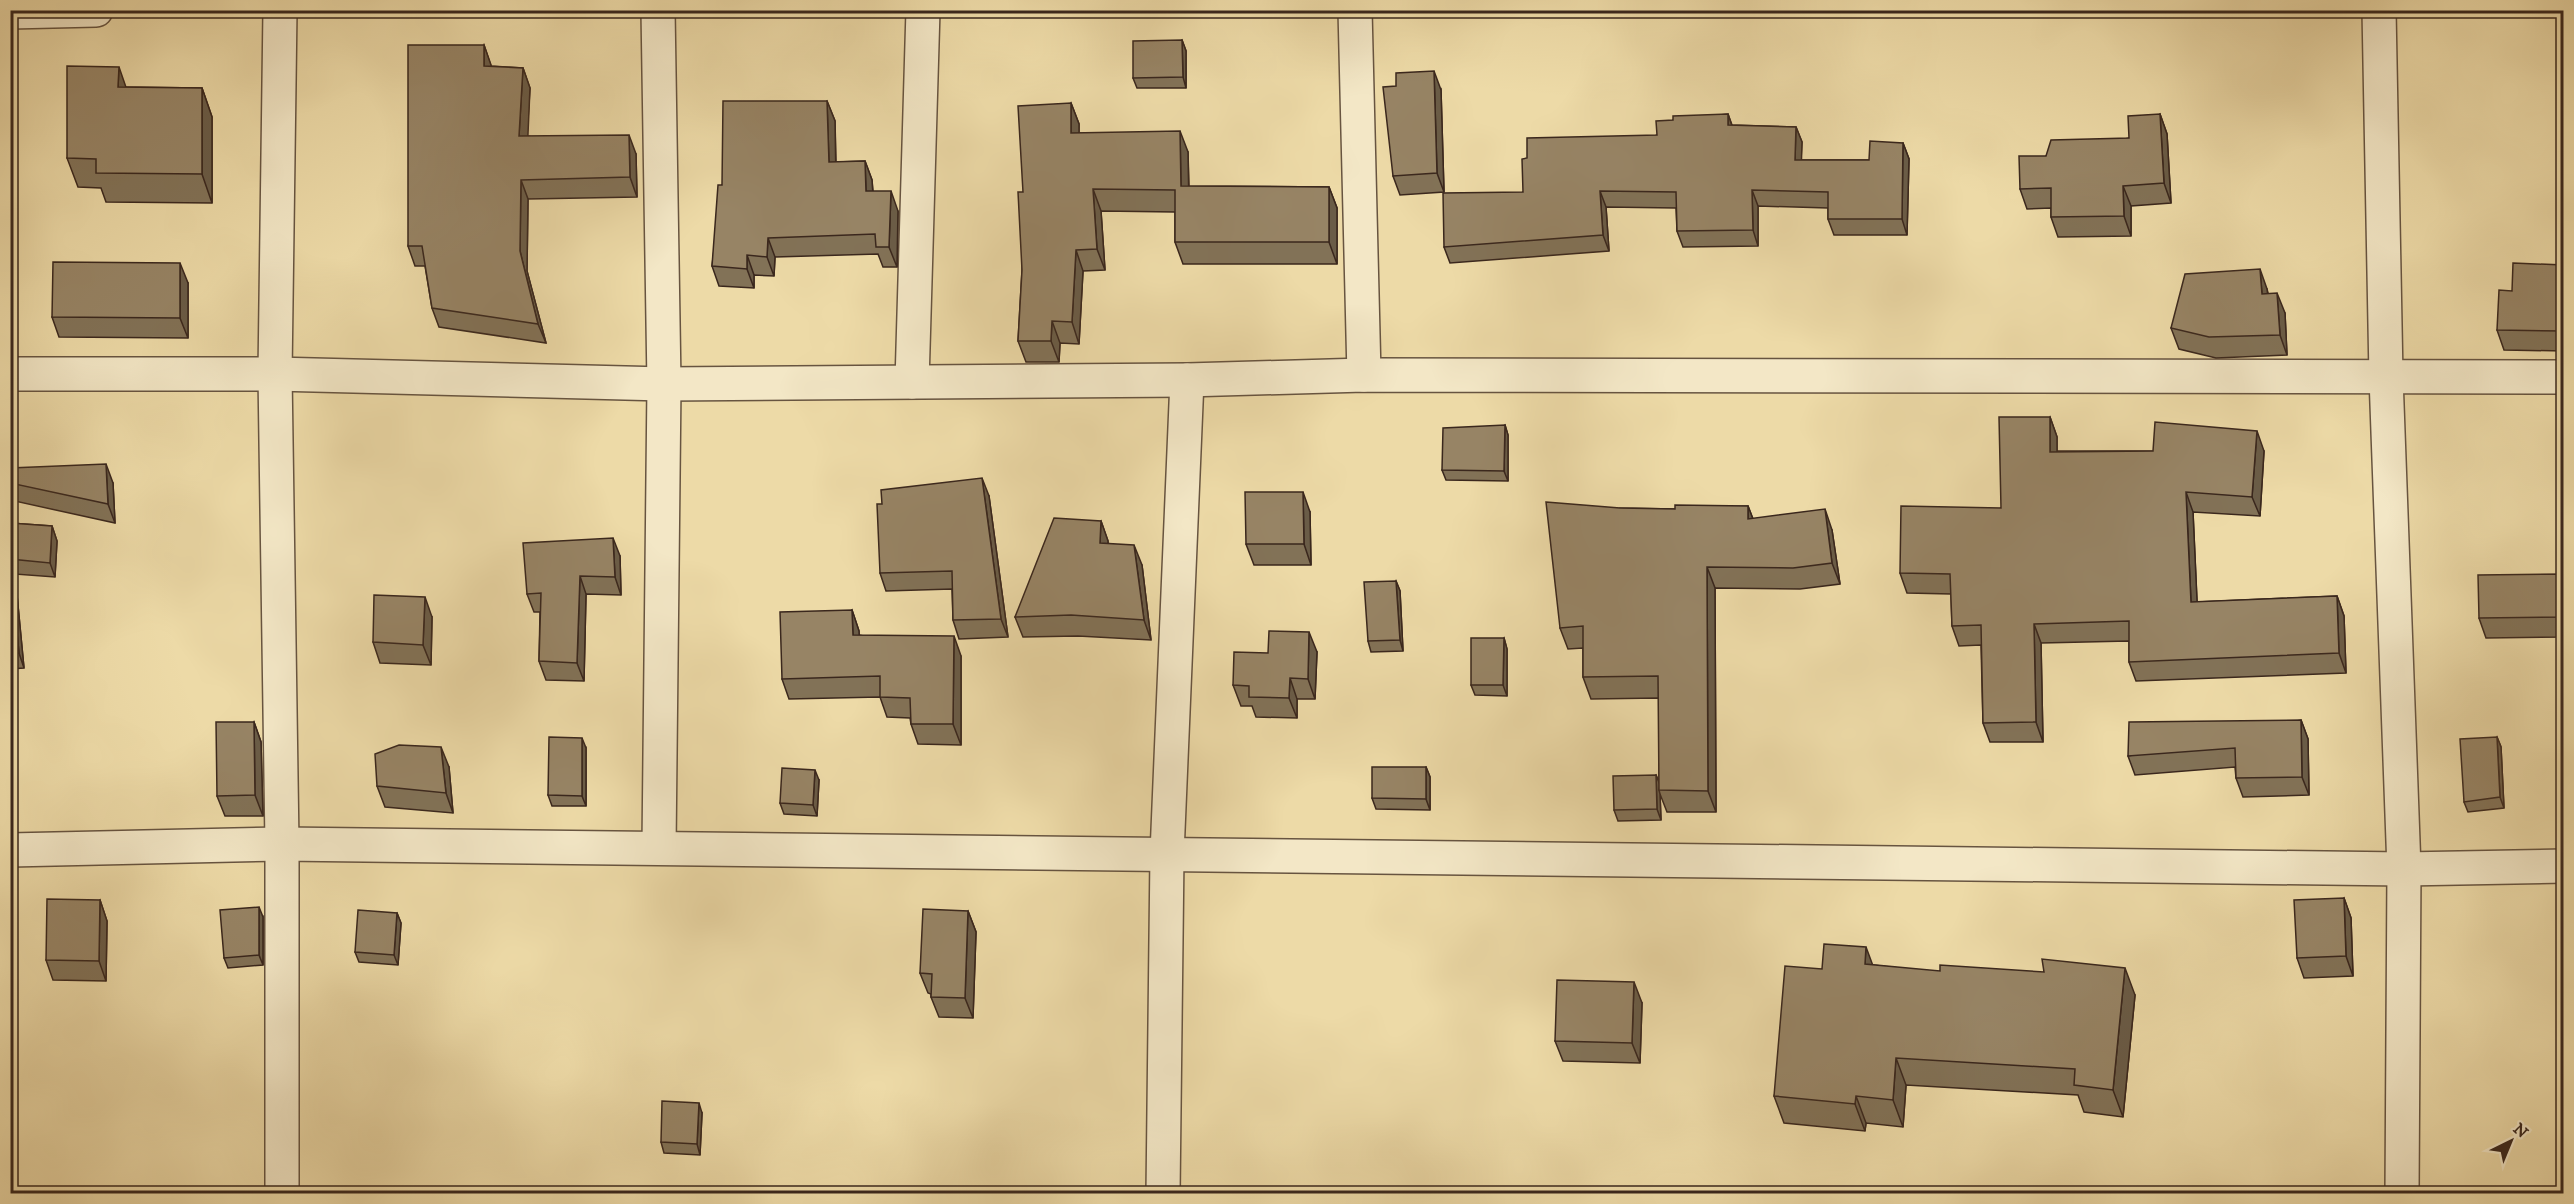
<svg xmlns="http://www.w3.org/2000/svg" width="2574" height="1204" font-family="'IM FELL DW Pica',serif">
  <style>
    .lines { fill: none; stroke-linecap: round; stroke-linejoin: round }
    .street-casing { stroke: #675440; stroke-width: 36 }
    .street { stroke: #f3e7c6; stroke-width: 33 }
    .wall { fill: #827257; stroke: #3a271d; stroke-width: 1.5 }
    .shaded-wall { fill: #6a5c47; stroke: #3a271d; stroke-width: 1.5 }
    .building { fill: #978465; stroke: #3a271d; stroke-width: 1.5 }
  </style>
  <rect width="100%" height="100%" fill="#eddaa7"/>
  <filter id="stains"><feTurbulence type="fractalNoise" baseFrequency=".00333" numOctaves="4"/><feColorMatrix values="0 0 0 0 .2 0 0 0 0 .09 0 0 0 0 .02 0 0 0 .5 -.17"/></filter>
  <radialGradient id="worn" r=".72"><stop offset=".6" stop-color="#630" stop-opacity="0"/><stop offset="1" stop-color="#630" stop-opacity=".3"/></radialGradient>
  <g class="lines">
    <g class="street-casing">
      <g id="street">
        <polyline points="280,10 275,374 282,844 282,1194"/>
        <polyline points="658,10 664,384 659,847"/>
        <polyline points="1355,10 1364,375"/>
        <polyline points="2379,10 2386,377 2404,869 2402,1194"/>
        <polyline points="10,12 96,10"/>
        <polyline points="10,374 275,374 664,384 1187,380 1364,375 2564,377"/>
        <polyline points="912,382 923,10"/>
        <polyline points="10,850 282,844 2404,869 2564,866"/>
        <polyline points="1163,1194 1167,854 1187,380"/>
      </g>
    </g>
    <use href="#street" class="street"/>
  </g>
  <g class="wall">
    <polygon points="1182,40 1186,51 1186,88 1137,88 1133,78"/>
    <polygon points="484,45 491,66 523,68 530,88 527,136 636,154 637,197 528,199 527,271 546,343 439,327 432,308 425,266 415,266 408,246"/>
    <polygon points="126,87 202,88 212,117 212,203 106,202 101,188 78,187 67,158"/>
    <polygon points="1441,90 1444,192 1400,195 1393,176"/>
    <polygon points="827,101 835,121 836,162 865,161 872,180 873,191 898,211 897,267 883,267 878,254 775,257 774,276 754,275 754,288 719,286 712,266 722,185"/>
    <polygon points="1071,103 1079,124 1079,133 1188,152 1189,186 1329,187 1337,208 1337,264 1183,264 1175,242 1175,212 1101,211 1105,270 1083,271 1079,344 1060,343 1059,362 1026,362 1018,341 1022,270 1023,192"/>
    <polygon points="1728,114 1732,125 1796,127 1802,142 1801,160 1869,160 1903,143 1909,159 1907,235 1834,235 1828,219 1828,208 1758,206 1758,246 1683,247 1677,231 1676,208 1606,207 1609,251 1450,263 1444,247 1523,192 1657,135 1673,120"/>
    <polygon points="2160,114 2167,134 2171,203 2131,206 2131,236 2058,237 2051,217 2051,208 2027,209 2020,189 2046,156 2129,138"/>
    <polygon points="2564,265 2564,351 2504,350 2497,330"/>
    <polygon points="188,283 188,338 59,337 52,317"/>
    <polygon points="2267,289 2268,293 2285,313 2287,355 2216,358 2179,349 2171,328"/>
    <polygon points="2050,417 2057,437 2057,451 2264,451 2260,516 2193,512 2197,602 2337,596 2344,616 2346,673 2136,681 2129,662 2129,641 2041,643 2043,742 1990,742 1983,723 1981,645 1959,646 1952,626 1951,594 1907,593 1900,573 2001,508"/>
    <polygon points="1505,425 1508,435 1508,481 1446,480 1442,470"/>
    <polygon points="10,468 113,483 115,523 10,500"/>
    <polygon points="989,496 1008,637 959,639 953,620 952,589 886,591 880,573"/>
    <polygon points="1748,506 1753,519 1832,530 1840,584 1800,589 1715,588 1716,812 1667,812 1660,794 1661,820 1618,821 1614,810 1656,775 1659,782 1659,698 1591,699 1583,677 1583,648 1568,649 1560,628 1620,508 1675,509"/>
    <polygon points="1310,512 1311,565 1254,565 1246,544"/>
    <polygon points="1101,521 1108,541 1108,543 1142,565 1151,640 1078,636 1023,637 1015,617"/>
    <polygon points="10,523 52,526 57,541 55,577 15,574 24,668 10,669"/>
    <polygon points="620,556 621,595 586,594 584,681 546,680 539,661 540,612 534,612 527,594"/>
    <polygon points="2564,574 2564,637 2486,638 2479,618"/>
    <polygon points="1396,581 1400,591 1403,651 1371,652 1368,641"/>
    <polygon points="852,610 859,631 859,635 961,656 961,745 918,744 911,724 910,718 887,717 880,697 789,699 782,679"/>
    <polygon points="432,617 431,665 380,663 373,642"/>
    <polygon points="1504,638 1507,649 1507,696 1475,695 1471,685"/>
    <polygon points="1317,652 1315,699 1297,699 1297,718 1256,717 1252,706 1241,706 1233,685"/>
    <polygon points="2301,720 2308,739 2309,795 2243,797 2236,778 2235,767 2135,775 2128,756"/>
    <polygon points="254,722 261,742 263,816 225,816 217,796"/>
    <polygon points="2497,737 2501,747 2504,808 2468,812 2464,802"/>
    <polygon points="586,748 586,806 552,806 548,795"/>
    <polygon points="449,767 453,813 385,807 377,786"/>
    <polygon points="1426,767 1430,777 1430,810 1376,809 1372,798"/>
    <polygon points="819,780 817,816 784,814 780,803"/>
    <polygon points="2344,898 2351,918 2353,976 2304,978 2297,958"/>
    <polygon points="100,900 107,921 106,981 53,980 46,960"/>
    <polygon points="968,911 976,932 973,1018 939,1017 931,997 931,994 928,993 920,973"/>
    <polygon points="397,913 401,923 398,965 359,962 355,952"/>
    <polygon points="263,917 263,965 228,968 224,958"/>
    <polygon points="1873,965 2135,995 2123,1117 2084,1112 2078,1095 1906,1085 1903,1127 1866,1123 1865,1131 1784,1123 1774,1096 1822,969"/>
    <polygon points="1642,1003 1640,1063 1563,1061 1555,1041"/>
    <polygon points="702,1113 700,1155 664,1153 661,1142"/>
  </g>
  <g class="shaded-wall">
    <polygon points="1182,40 1186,51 1186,88 1183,77"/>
    <polygon points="484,45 491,65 491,85 484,66"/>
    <polygon points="119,67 129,96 118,87"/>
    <polygon points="523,68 530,88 527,156 519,136"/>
    <polygon points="1434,71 1441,90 1444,192 1437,173"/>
    <polygon points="202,88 212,117 212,203 202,174"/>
    <polygon points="827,101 835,121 836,182 829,162"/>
    <polygon points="1071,103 1079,124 1079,154 1071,133"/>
    <polygon points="1728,114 1733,129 1728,125"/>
    <polygon points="2160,114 2167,134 2171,203 2164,183"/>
    <polygon points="1796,127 1802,142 1801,176 1795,160"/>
    <polygon points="1180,131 1188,152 1189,208 1181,186"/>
    <polygon points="629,135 636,154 637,197 630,177"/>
    <polygon points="1903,143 1909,159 1907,235 1902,219"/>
    <polygon points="865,161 872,180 874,211 866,191"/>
    <polygon points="521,180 528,199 527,271 546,343 538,324 520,251"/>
    <polygon points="2123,186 2131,206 2131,236 2124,216"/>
    <polygon points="1329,187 1337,208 1337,264 1329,242"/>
    <polygon points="1093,189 1101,211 1105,270 1097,249"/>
    <polygon points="1752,190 1758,206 1758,246 1753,230"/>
    <polygon points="891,191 898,211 897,267 889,247"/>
    <polygon points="1600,191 1606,207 1609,251 1603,235"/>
    <polygon points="768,238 775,257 774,276 767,257"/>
    <polygon points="1076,250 1083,271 1079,344 1072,322"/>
    <polygon points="747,255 754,275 754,288 747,269"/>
    <polygon points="180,263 188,283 188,338 180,318"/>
    <polygon points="2260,269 2267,289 2270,314 2262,294"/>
    <polygon points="2277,293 2285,313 2287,355 2280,335"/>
    <polygon points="1052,321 1060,343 1059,362 1051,341"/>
    <polygon points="2050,417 2057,437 2057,471 2050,452"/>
    <polygon points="1505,425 1508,435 1508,481 1504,471"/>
    <polygon points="2257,431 2264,451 2260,516 2252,497"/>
    <polygon points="106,464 113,483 115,523 108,504"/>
    <polygon points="982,478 989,496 1008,637 1001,619"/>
    <polygon points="1303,492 1310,512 1311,565 1304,544"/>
    <polygon points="2186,492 2193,512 2198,622 2191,602"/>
    <polygon points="1748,506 1756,527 1748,519"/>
    <polygon points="1825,509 1832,530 1840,584 1832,563"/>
    <polygon points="1101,521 1108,541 1107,563 1100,543"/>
    <polygon points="52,526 57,541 55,577 50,563"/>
    <polygon points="613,538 620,556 621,595 615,577"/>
    <polygon points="1134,545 1142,565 1151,640 1144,620"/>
    <polygon points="10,560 15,574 24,668 19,653"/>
    <polygon points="1707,567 1715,588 1716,812 1708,791"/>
    <polygon points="580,576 586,594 584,681 577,663"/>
    <polygon points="1396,581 1400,591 1403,651 1400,640"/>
    <polygon points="2337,596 2344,616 2346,673 2339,653"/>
    <polygon points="425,597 432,617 431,665 423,645"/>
    <polygon points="852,610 859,631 860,655 853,635"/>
    <polygon points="2034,624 2041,643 2043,742 2036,722"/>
    <polygon points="1309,632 1317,652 1315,699 1308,679"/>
    <polygon points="954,636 961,656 961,745 953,724"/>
    <polygon points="1504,638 1507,649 1507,696 1503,685"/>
    <polygon points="1290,678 1297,699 1297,718 1289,698"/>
    <polygon points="2301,720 2308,739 2309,795 2302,777"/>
    <polygon points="254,722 261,742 263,816 255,795"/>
    <polygon points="2497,737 2501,747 2504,808 2500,797"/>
    <polygon points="582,738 586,748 586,806 582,796"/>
    <polygon points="441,747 449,767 453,813 446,793"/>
    <polygon points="1426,767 1430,777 1430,810 1426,799"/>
    <polygon points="815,770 819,780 817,816 813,805"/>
    <polygon points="1656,775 1660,785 1659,790 1660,794 1661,820 1657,809"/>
    <polygon points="2344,898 2351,918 2353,976 2346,956"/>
    <polygon points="100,900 107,921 106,981 99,961"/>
    <polygon points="259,907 263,917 263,965 259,955"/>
    <polygon points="968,911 976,932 973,1018 965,998"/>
    <polygon points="397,913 401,923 398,965 394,955"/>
    <polygon points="1866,947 1876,974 1865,964"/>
    <polygon points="2125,968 2135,995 2123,1117 2113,1090"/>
    <polygon points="1634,982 1642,1003 1640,1063 1632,1043"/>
    <polygon points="1896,1058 1906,1085 1903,1127 1893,1100"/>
    <polygon points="1856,1096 1866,1123 1865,1131 1855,1104"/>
    <polygon points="699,1103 702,1113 700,1155 697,1144"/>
  </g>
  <g class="building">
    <polygon points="1182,40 1183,77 1133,78 1133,41"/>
    <polygon points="408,45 484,45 484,66 523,68 519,136 629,135 630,177 521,180 520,251 538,324 432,308 422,246 408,246"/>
    <polygon points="67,66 119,67 118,87 202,88 202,174 96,173 96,159 67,158"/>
    <polygon points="1434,71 1437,173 1393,176 1383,87 1396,86 1396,73"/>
    <polygon points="723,101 827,101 829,162 865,161 866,191 891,191 889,247 876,247 875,234 768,238 767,257 747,255 747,269 712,266 718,185 722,185"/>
    <polygon points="1071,103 1071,133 1180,131 1181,186 1329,187 1329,242 1175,242 1175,190 1093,189 1097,249 1076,250 1072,322 1052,321 1051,341 1018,341 1022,270 1018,192 1023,192 1018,106"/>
    <polygon points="1728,114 1728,125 1796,127 1795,160 1869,160 1870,141 1903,143 1902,219 1828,219 1828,192 1752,190 1753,230 1677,231 1676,192 1600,191 1603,235 1444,247 1443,193 1523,192 1522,159 1527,158 1527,138 1657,135 1656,121 1673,120 1673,116"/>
    <polygon points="2160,114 2164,183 2123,186 2124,216 2051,217 2051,188 2020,189 2019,156 2046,156 2051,140 2129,138 2128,116"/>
    <polygon points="53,262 180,263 180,318 52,317"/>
    <polygon points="2513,263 2564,265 2564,331 2497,330 2499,290 2512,291"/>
    <polygon points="2260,269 2262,294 2277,293 2280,335 2209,337 2171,328 2185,274"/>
    <polygon points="1999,417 2050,417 2050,452 2153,451 2155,422 2257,431 2252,497 2186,492 2191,602 2337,596 2339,653 2129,662 2129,621 2034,624 2036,722 1983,723 1981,625 1952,626 1950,574 1900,573 1901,506 2001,508"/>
    <polygon points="1505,425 1504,471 1442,470 1443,428"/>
    <polygon points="106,464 108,504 10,483 10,468"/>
    <polygon points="982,478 1001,619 953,620 952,571 880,573 877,504 882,504 881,490"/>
    <polygon points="1245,492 1303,492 1304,544 1246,544"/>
    <polygon points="1546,502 1620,508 1675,509 1675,505 1748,506 1748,519 1825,509 1832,563 1793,568 1707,567 1708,791 1659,790 1658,676 1583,677 1583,626 1560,628"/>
    <polygon points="1054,518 1101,521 1100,543 1134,545 1144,620 1071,615 1015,617"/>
    <polygon points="10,523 52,526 50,563 10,559"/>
    <polygon points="613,538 615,577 580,576 577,663 539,661 541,593 527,594 523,543"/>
    <polygon points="10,564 19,653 10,654"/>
    <polygon points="2564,574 2564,617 2479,618 2478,575"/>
    <polygon points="1396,581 1400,640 1368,641 1364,582"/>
    <polygon points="374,595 425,597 423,645 373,642"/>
    <polygon points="852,610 853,635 954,636 953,724 911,724 910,698 880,697 880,676 782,679 780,612"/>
    <polygon points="1269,631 1309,632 1308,679 1290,678 1289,698 1249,697 1249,686 1233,685 1234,652 1268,653"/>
    <polygon points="1471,638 1504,638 1503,685 1471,685"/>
    <polygon points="2301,720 2302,777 2236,778 2235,748 2128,756 2129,722"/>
    <polygon points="216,722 254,722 255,795 217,796"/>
    <polygon points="549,737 582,738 582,796 548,795"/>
    <polygon points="2497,737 2500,797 2464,802 2460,739"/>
    <polygon points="399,745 441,747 446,793 377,786 375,754"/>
    <polygon points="1372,767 1426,767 1426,799 1372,798"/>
    <polygon points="782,768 815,770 813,805 780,803"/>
    <polygon points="1656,775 1657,809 1614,810 1613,776"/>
    <polygon points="2344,898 2346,956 2297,958 2294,900"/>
    <polygon points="47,899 100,900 99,961 46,960"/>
    <polygon points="259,907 259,955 224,958 220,910"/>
    <polygon points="923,909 968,911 965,998 931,997 932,974 920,973"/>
    <polygon points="358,910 397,913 394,955 355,952"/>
    <polygon points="1824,944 1866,947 1865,964 1940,971 1940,965 2044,972 2042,959 2125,968 2113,1090 2074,1085 2075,1069 1896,1058 1893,1100 1856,1096 1855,1104 1774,1096 1785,966 1822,969"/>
    <polygon points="1557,980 1634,982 1632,1043 1555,1041"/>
    <polygon points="662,1101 699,1103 697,1144 661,1142"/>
    <polygon points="2269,1191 2269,1194 2184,1194 2184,1193"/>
  </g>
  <rect width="2574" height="1204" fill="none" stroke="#eddaa7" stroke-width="36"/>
  <rect x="12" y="12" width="2550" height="1180" fill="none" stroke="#3a271d" stroke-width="3"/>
  <rect x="18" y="18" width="2538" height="1168" fill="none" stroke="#3a271d" stroke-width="1.5"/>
  <g transform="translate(2511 1141) rotate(43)" stroke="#f3e7c6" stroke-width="4.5" paint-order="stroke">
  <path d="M0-4.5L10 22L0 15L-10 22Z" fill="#3a271d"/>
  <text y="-9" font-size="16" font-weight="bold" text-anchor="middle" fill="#3a271d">N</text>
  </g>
  <rect width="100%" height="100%" filter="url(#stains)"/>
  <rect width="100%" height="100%" fill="url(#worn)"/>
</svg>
